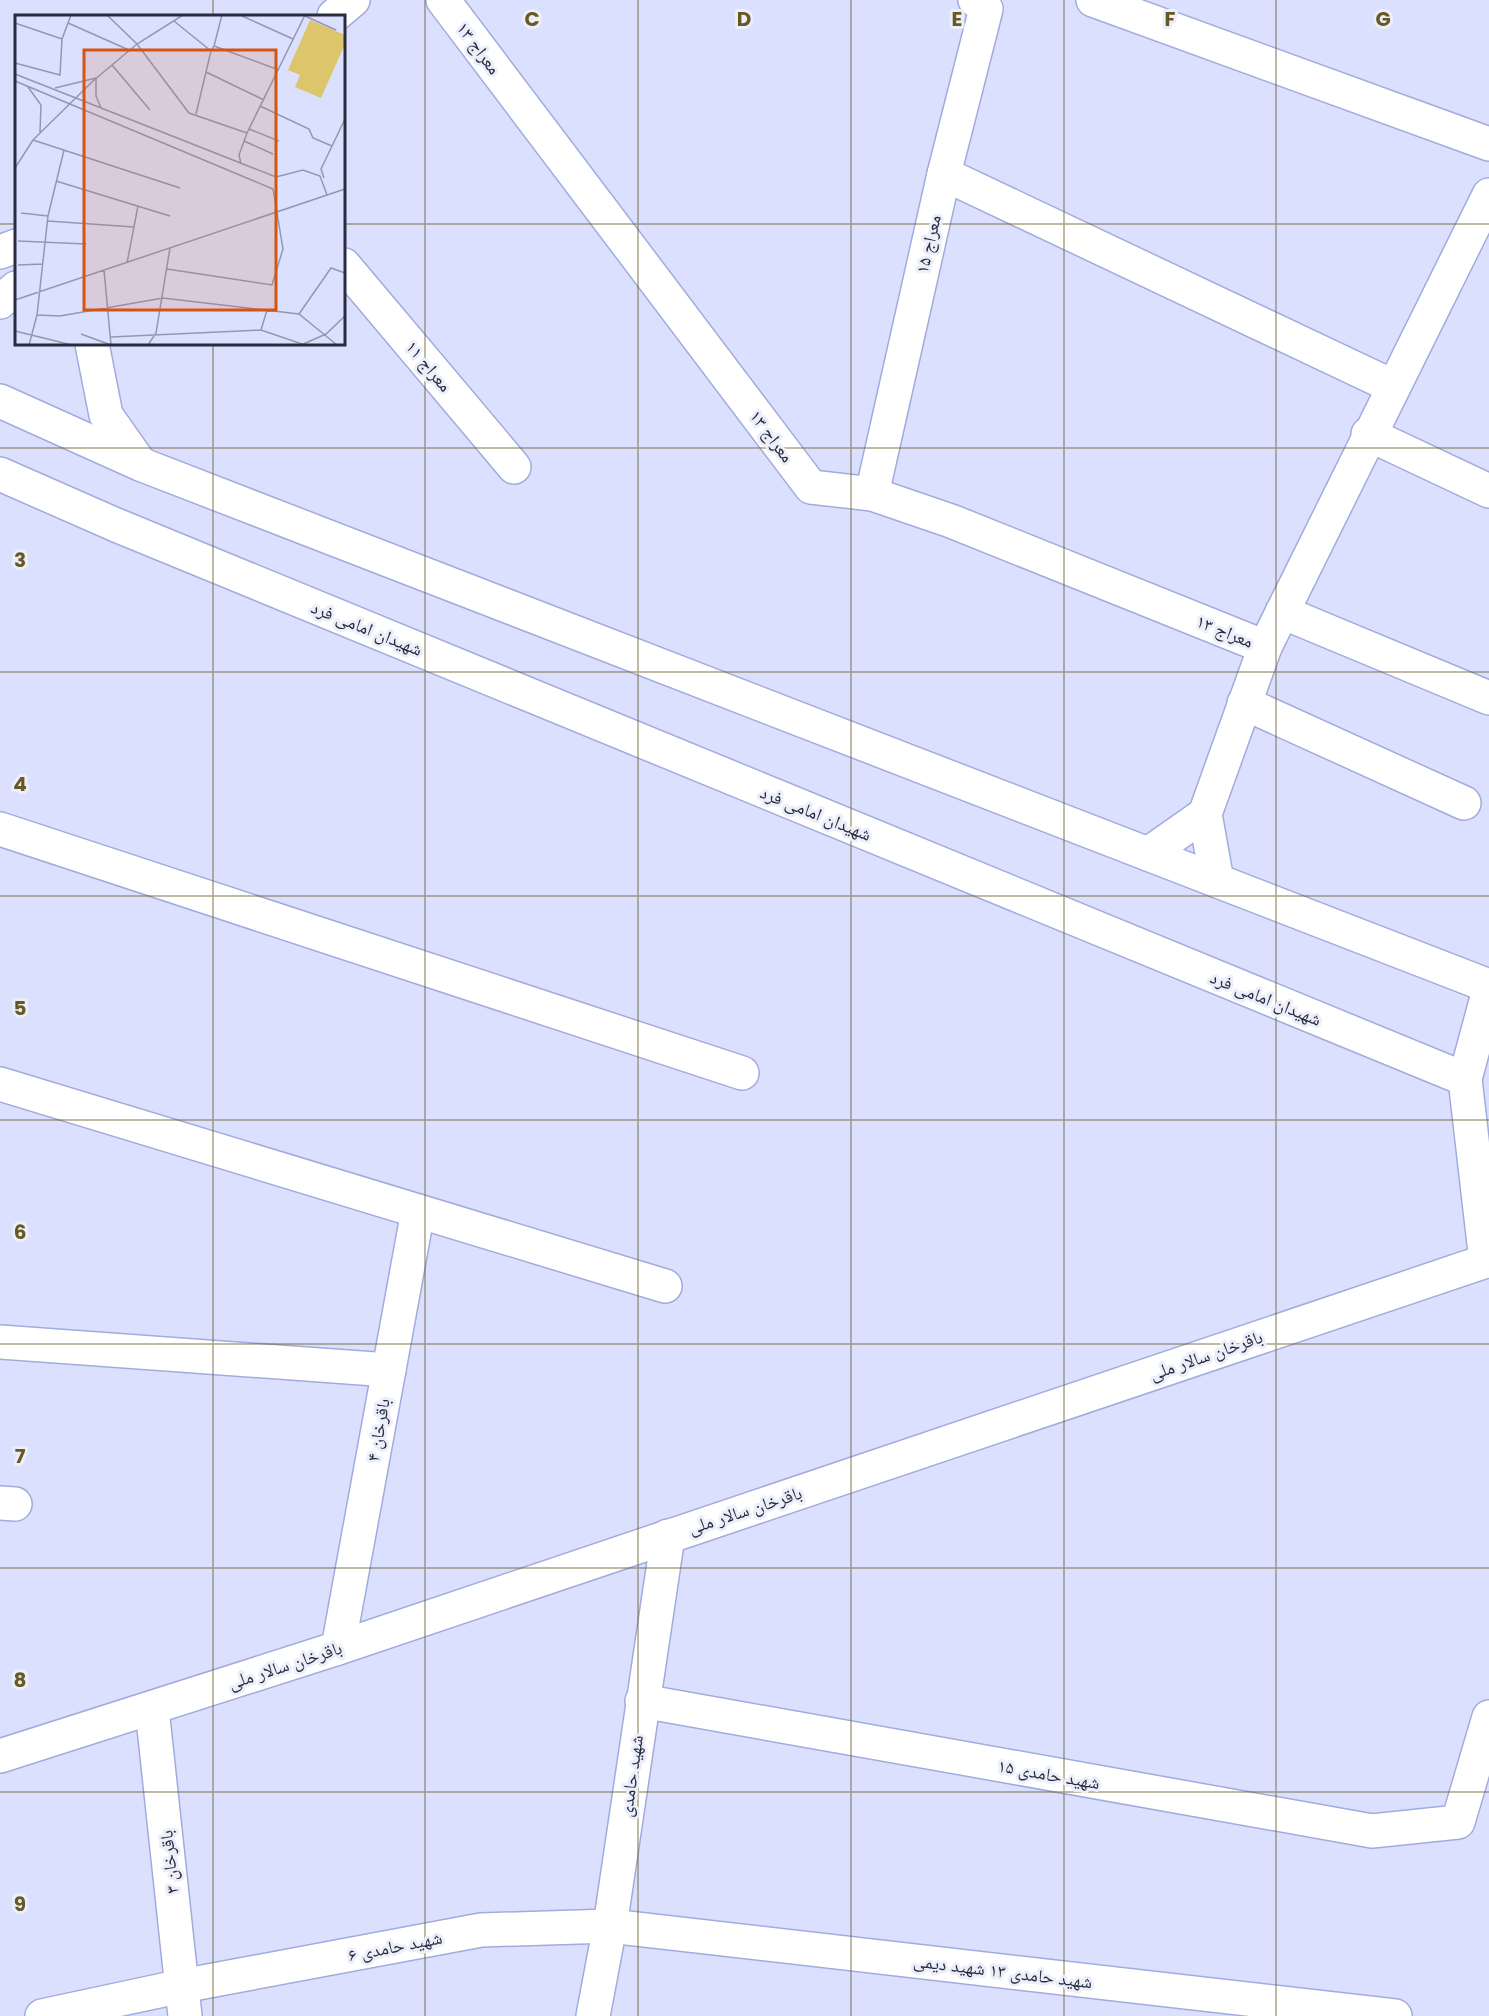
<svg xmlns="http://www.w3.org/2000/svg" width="1489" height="2016" font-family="Poppins,'Noto Naskh Arabic',sans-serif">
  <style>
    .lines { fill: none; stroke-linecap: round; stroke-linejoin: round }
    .street-casing { stroke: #a2acdc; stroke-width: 36 }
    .secondary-casing { stroke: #a2acdc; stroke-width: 36 }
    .street { stroke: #fff; stroke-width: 33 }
    .secondary { stroke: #fff; stroke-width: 33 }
    .grid { fill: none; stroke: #665926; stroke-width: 1.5; stroke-opacity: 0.55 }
    .labels { text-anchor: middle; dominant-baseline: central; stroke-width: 6; stroke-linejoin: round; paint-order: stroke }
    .street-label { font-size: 18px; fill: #282c3f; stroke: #eceff9 }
    .inset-road { fill: none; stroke: #9398b2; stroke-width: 1.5 }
    .view { fill: #d55411; fill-opacity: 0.15; stroke: #d55411; stroke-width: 3 }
    .inset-edge { fill: none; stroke: #282c3f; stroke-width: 3 }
    .grid-label { font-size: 20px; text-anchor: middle; font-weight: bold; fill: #665926; stroke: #eceff9; stroke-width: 6; stroke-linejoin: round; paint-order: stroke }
  </style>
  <rect width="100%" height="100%" fill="#dae0fe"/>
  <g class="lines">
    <g class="street-casing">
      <g id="street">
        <polyline points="443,0 811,487 872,494 951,521 1265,647"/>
        <polyline points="1093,0 1489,144"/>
        <polyline points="944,174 1392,386"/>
        <polyline points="344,265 514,467"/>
        <polyline points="1368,434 1489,491"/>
        <polyline points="872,494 944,174 986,9 975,0"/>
        <polyline points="1282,612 1489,698"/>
        <polyline points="1244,703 1464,803"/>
        <polyline points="0,829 742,1073"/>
        <polyline points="1148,854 1205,814"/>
        <polyline points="1217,881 1205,814 1265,647 1489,195"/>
        <polyline points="0,1084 665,1286"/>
        <polyline points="0,1342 389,1370"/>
        <polyline points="0,1503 15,1504"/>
        <polyline points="338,1648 418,1211"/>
        <polyline points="642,1701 1372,1831 1458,1822 1489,1717"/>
        <polyline points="152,1709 185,2016"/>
        <polyline points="42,2016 182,1986 481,1930 610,1926 1395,2016"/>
      </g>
    </g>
    <g class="secondary-casing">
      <g id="secondary">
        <polyline points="334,16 353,0"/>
        <polyline points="0,252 16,246"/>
        <polyline points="0,302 16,288"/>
        <polyline points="92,344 106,415 139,462"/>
        <polyline points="0,401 140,464 1489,986"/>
        <polyline points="0,474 116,525 1465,1079 1486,1261"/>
        <polyline points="1465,1079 1489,990"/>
        <polyline points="0,1756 338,1648 1489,1260"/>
        <polyline points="593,2016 610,1926 668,1536"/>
      </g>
    </g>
    <use href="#street" class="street"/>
    <use href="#secondary" class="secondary"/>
  </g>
  <path class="grid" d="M 213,0 L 213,16M 425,0 L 425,2016M 638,0 L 638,2016M 851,0 L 851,2016M 1064,0 L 1064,2016M 1276,0 L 1276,2016M 0,224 L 16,224M 344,224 L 1489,224M 213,344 L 213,2016M 0,448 L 1489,448M 0,672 L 1489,672M 0,896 L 1489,896M 0,1120 L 1489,1120M 0,1344 L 1489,1344M 0,1568 L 1489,1568M 0,1792 L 1489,1792"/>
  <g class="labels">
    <g class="street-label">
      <text transform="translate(479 48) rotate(53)">معراج ۱۳</text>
      <text transform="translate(928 244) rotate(-77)">معراج ۱۵</text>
      <text transform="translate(429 366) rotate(50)">معراج ۱۱</text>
      <text transform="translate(772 436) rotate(53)">معراج ۱۳</text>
      <text transform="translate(367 628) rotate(22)">شهیدان امامی فرد</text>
      <text transform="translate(1225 631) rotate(22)">معراج ۱۳</text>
      <text transform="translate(816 813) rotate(22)">شهیدان امامی فرد</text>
      <text transform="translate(1266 998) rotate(22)">شهیدان امامی فرد</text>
      <text transform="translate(1206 1355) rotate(-19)">باقرخان سالار ملی</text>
      <text transform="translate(378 1430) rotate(-80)">باقرخان ۴</text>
      <text transform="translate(745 1510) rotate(-18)">باقرخان سالار ملی</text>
      <text transform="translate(285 1665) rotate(-18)">باقرخان سالار ملی</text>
      <text transform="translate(1049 1774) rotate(10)">شهید حامدی ۱۵</text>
      <text transform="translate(631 1776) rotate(-82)">شهید حامدی</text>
      <text transform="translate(169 1862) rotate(-96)">باقرخان ۳</text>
      <text transform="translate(395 1946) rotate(-11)">شهید حامدی ۶</text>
      <text transform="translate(1003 1971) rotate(7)">شهید حامدی ۱۳ شهید دیمی</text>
    </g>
  </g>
  <g transform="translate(15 15)">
    <rect width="330" height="330" fill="#dae0fe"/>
    <path d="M 295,5 L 330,20 L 330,29 L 306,83 L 280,72 L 285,60 L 273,55 Z" fill="#dcc56a"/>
    <path class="inset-road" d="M 92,0 L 122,29 L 174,98 L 232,118M 225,0 L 278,24M 290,1 L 321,15M 159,6 L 196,36 L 181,99M 0,8 L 47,24M 53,8 L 114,35M 199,31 L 207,0M 196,36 L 199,31 L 264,55M 0,48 L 45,60 L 47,24 L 56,0M 97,50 L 135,95M 191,57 L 249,85M 0,59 L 261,162 L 288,155 L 305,161 L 312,180M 0,66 L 258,174 L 268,234 L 257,270 L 152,254M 13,72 L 26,90 L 25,117M 40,73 L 81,63 L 81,81 L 86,93M 245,91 L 294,114 L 298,123 L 317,131M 234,114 L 264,126M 18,125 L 165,173M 229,126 L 258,139M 226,149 L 224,140 L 232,118 L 290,0M 0,153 L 18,125 L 78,66 L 122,29 L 168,0M 309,163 L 306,154 L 330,104M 41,166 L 155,201M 6,198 L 33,201M 33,206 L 119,212M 3,226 L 71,229M 112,248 L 123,191M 3,250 L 28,249M 89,255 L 96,330M 0,285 L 330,174M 284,299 L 316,253 L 330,258M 22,300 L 45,301 L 148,283 L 284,299 L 322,330M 246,315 L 252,295M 0,316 L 57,330M 66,319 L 96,330M 96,322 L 246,315 L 287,329M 14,330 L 22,300 L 33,201 L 49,135M 133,330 L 141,318 L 155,233M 286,330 L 311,319 L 330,301"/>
    <path class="view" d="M 69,35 L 261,35 L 261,295 L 69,295 Z"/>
    <rect width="330" height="330" class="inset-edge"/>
  </g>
  <g class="grid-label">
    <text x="532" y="26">C</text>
    <text x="744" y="26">D</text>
    <text x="957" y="26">E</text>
    <text x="1170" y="26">F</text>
    <text x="1383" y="26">G</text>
    <text x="20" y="567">3</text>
    <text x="20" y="791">4</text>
    <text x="20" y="1015">5</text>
    <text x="20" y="1239">6</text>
    <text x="20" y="1463">7</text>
    <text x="20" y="1687">8</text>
    <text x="20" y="1911">9</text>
  </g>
</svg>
